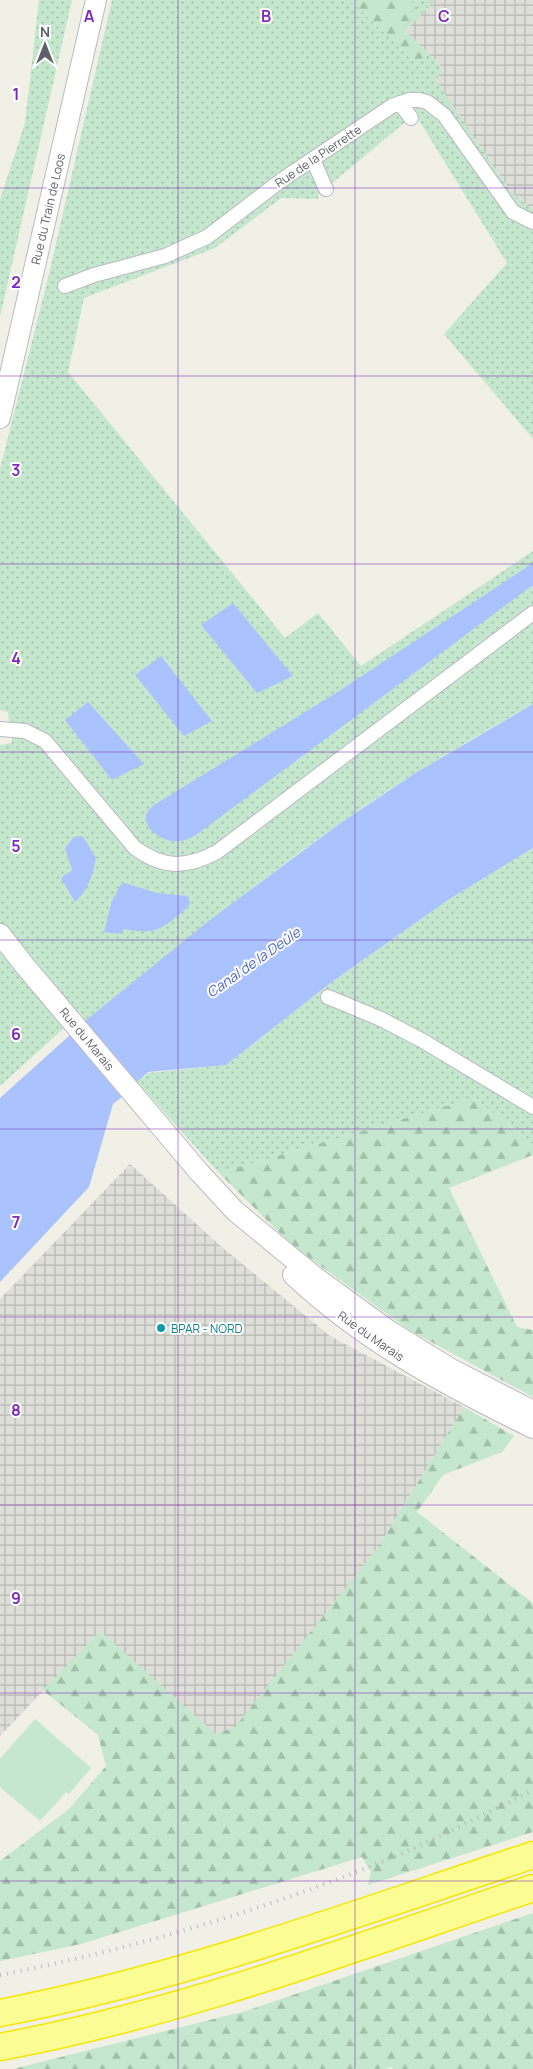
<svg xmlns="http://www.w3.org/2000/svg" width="533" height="2069" font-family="Manrope,sans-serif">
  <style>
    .industrial { fill: url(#industrial-grid) }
    .grass { fill: url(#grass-dots) }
    .forest { fill: url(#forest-firs) }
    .pitch { fill: #c4e7cd }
    .water { fill: #aac3fe }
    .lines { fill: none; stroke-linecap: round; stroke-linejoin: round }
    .street-casing { stroke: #b9bac0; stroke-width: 16 }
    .secondary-casing { stroke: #babbc2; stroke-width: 22 }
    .highway-casing { stroke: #f5e703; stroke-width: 29 }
    .street { stroke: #fff; stroke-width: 14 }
    .secondary { stroke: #fff; stroke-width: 20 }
    .highway { stroke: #fbfc93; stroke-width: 26 }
    .rail { stroke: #b9b9ba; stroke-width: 4; stroke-dasharray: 1 6; stroke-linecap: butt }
    .grid { fill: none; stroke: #7b2cbf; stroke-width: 1; stroke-opacity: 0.55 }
    .culture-dot { fill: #0f9aa8; stroke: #fff; stroke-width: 2 }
    .labels { text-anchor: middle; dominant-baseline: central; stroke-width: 4; stroke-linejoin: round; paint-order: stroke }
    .street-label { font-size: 12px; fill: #5e6067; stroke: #fff }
    .culture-label { font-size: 12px; fill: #0d838f; stroke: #fff; text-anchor: start }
    .water-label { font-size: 14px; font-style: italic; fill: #4a66c3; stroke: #fff }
    .grid-label { font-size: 16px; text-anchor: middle; font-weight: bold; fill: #7b2cbf; stroke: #fff; stroke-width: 4; stroke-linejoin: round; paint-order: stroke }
  </style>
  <defs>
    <pattern id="industrial-grid" width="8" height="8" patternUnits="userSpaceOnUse" patternTransform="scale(1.25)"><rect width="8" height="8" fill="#dfdfd9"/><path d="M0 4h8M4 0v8" fill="none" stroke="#b8b8b4"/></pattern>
    <pattern id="grass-dots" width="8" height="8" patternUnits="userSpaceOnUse" patternTransform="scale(1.25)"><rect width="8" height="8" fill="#c4e7cd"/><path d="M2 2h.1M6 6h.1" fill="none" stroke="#a2bfaa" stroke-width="1.8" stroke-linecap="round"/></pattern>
    <pattern id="forest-firs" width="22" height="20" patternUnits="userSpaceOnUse" patternTransform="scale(1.25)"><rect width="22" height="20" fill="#c4e7cd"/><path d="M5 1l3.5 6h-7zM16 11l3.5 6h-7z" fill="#a2bfaa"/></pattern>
  </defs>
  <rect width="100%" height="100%" fill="#f0f0e7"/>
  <g class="industrial">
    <polygon points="435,0 533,0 533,210 511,192 436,81 442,67 405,31"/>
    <polygon points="130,1164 223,1248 330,1336 464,1407 379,1546 236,1727 216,1735 100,1631 0,1736 0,1299"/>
  </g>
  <g class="grass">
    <polygon points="39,0 72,0 0,317 0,200 25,123"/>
    <path d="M 112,0 L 350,0 L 417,64 L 428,53 L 442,68 L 436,81 L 511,192 L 533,210 L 533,439 L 444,334 L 507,263 L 415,114 L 319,194 L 318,199 L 281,198 L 215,248 L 84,298 L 68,372 L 285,638 L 318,613 L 361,666 L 533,551 L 533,704 C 467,741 401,780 339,824 C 254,884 174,950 94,1016 L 85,1021 L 79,1011 L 63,1029 L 0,1086 L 0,745 L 12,743 L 8,712 L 0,710 L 0,469 L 49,274 Z"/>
    <polygon points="410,0 435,0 422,14"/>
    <polygon points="533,848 533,1144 474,1098 219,1173 137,1082 148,1073 226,1065 333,981 448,900"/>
  </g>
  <g class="forest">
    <polygon points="350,0 410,0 422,14 405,31 428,53 417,64"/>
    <polygon points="474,1098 533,1144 533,1155 449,1188 517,1327 533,1330 533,1397 409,1330 293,1246 219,1173"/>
    <polygon points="464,1407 514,1436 502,1452 443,1475 417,1512 533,1603 533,1832 368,1885 371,1872 362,1857 81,1944 0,1961 0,1861 69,1809 106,1766 98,1735 43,1690 100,1631 216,1734 235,1727 379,1546"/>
    <polygon points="533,1913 533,2069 393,2069 392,2067 386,2069 13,2069 246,2011"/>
  </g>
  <polygon class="pitch" points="35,1719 91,1768 69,1794 66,1792 40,1821 0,1787 0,1759"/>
  <g class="water">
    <path d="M 533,563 L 533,585 L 196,835 C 189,839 181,842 173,841 C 155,839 134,820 154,805 L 339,691 Z"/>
    <polygon points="233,603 293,676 257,693 201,625"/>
    <polygon points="161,656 212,721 184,736 135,675"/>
    <polygon points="88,702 144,764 112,780 65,720"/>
    <polygon points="533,704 533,848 448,900 333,981 226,1065 148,1072 137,1082 85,1021 206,923 339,824 417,772"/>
    <path d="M 81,836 L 84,838 L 96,858 C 93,874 88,891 75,902 L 61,878 L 72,870 L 65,848 L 74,837 Z"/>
    <path d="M 125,883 L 157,893 L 188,896 L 190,903 C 187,909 181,913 176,917 C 156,934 148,933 123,929 L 122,934 L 104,932 L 112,901 L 121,884 Z"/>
    <polygon points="70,1035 122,1097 113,1104 89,1187 0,1282 0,1098"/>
  </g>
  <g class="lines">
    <g class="street-casing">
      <g id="street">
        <polyline points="400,103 411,118"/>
        <polyline points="313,160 326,189"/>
        <polyline points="65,286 94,275 165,256 207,237 283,179 392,106 410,100 419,100 427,102 444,115 513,212 533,222"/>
        <path d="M 0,729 L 25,731 L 45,741 L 135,848 C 164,869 186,868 217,852 L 533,613"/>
        <polyline points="328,997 381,1019 423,1041 533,1107"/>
      </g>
    </g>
    <g class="secondary-casing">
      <g id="secondary">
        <polyline points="0,418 96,0"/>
        <polyline points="0,934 25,966 199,1172 235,1211 315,1277 388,1330 453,1370 533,1411"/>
        <path d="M 293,1275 C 363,1341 447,1386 533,1428"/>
      </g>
    </g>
    <g class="highway-casing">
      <g id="highway">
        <path d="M 0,2013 C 182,1978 357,1913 533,1855"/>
        <path d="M 0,2047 C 183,2013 357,1947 533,1888"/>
      </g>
    </g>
    <use href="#street" class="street"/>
    <use href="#secondary" class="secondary"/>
    <use href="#highway" class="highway"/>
    <path class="rail" d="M 0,1975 C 132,1949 262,1911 386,1860 C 437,1839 485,1814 533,1790"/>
  </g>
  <path class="grid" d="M 178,0 L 178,2069M 355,0 L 355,2069M 0,188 L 533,188M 0,376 L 533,376M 0,564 L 533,564M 0,752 L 533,752M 0,940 L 533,940M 0,1129 L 533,1129M 0,1317 L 533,1317M 0,1505 L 533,1505M 0,1693 L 533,1693M 0,1881 L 533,1881"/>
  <circle class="culture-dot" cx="161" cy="1328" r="5"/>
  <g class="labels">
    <g class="street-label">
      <text transform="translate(318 156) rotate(-34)">Rue de la Pierrette</text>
      <text transform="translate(48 209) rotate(-77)">Rue du Train de Loos</text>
      <text transform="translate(87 1039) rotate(50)">Rue du Marais</text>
      <text transform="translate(371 1336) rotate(35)">Rue du Marais</text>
    </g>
    <g class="culture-label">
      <text x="171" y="1328">BPAR - NORD</text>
    </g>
    <g class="water-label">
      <text transform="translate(253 962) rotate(-35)">Canal de la Deûle</text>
    </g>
  </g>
  <g class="grid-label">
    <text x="89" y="22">A</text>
    <text x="266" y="22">B</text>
    <text x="444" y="22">C</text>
    <text x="16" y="100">1</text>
    <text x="16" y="288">2</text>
    <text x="16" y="476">3</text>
    <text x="16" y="664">4</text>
    <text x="16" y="852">5</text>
    <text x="16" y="1040">6</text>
    <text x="16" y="1228">7</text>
    <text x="16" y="1416">8</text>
    <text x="16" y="1604">9</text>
  </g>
  <g transform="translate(45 45)" stroke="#ffffff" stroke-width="4" paint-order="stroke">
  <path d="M0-4L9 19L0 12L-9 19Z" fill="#5e6067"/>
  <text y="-8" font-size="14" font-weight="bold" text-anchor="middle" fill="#5e6067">N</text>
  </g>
</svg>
